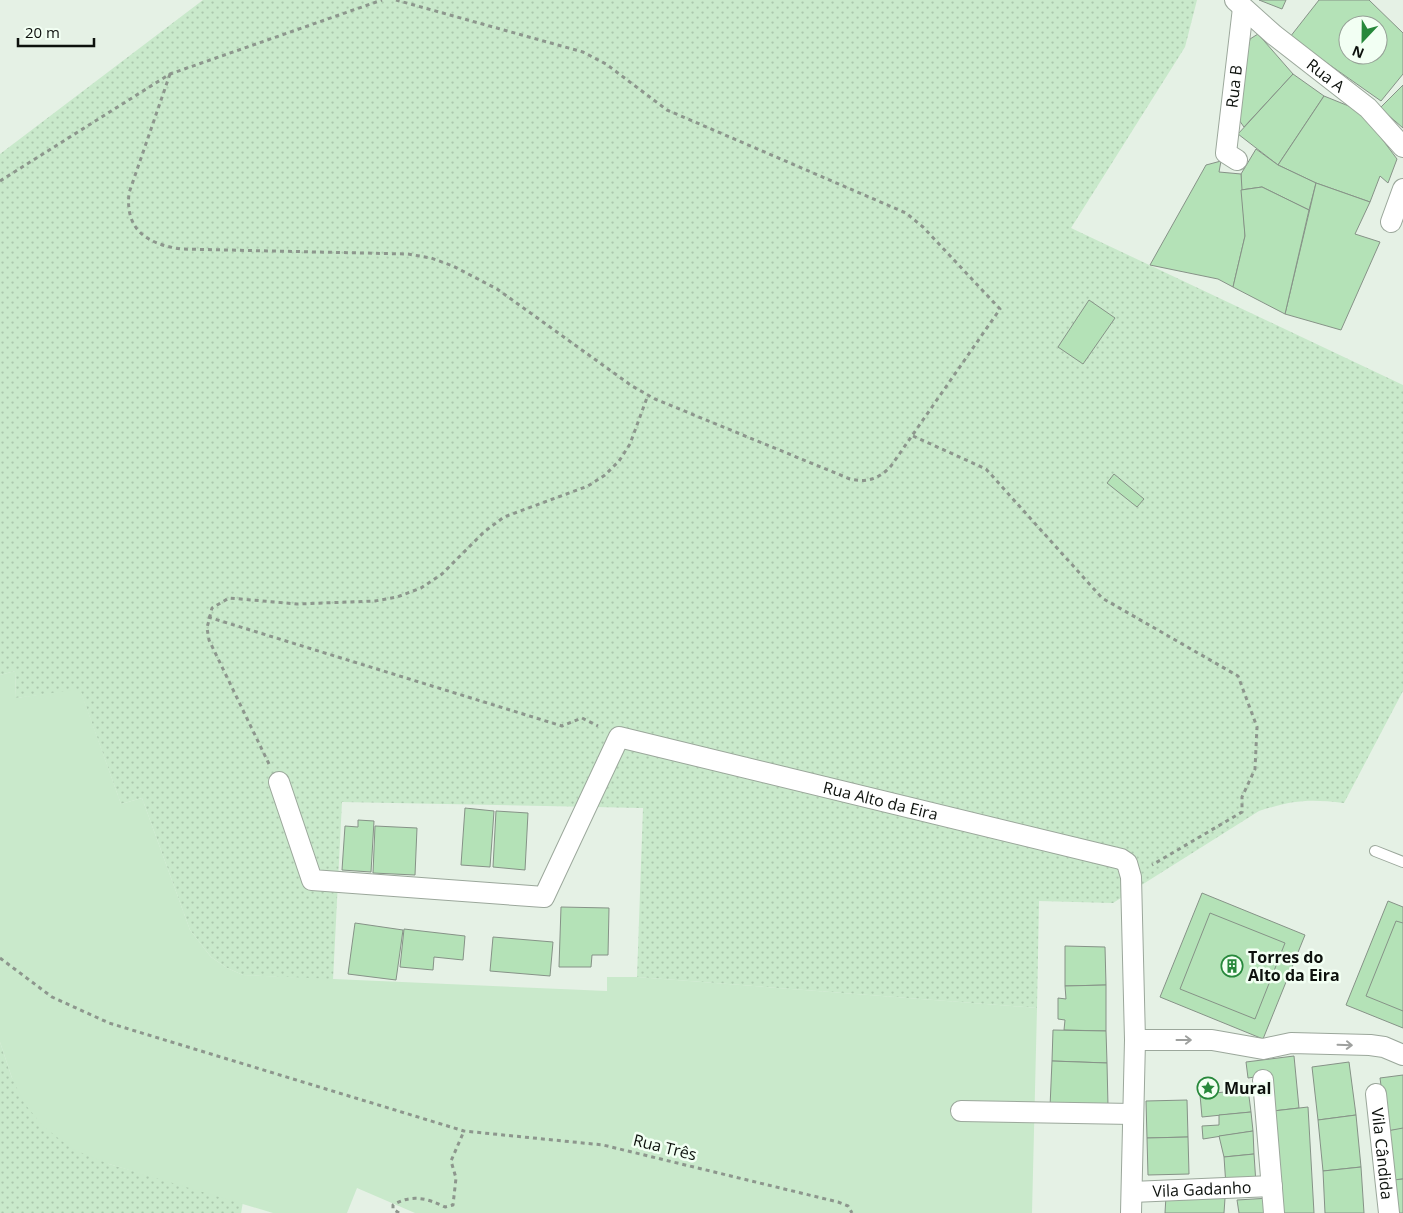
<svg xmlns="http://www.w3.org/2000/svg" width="1403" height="1213" viewBox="0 0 1403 1213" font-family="'Open Sans',sans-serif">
<defs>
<pattern id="grass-dots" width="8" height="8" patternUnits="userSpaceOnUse" patternTransform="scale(1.25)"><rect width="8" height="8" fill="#c9e9cb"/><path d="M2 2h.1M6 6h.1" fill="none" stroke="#abc7ad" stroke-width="1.8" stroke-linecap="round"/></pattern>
</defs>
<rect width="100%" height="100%" fill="#e5f1e5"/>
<g fill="url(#grass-dots)">
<path d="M 203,0 L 1197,0 L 1185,47 L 1071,228 L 1403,385 L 1403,691 L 1344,803 C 1308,799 1294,800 1259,811 L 1113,903 L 1039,901 L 1037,1008 L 637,977 L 643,808 L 342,802 L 333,980 L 243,975 L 227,968 L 211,957 L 190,930 L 142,798 L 121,804 L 80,690 L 16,698 L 15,671 L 0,675 L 0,154 Z"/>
<polygon points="0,1042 12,1078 109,1164 243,1202 241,1213 0,1213"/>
</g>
<polygon fill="#c9e9cb" points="15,671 16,698 80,689 121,804 142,798 190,930 211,957 227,968 243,975 607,991 607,977 637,977 1037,1008 1032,1213 415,1213 357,1188 347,1213 273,1213 109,1164 72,1149 43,1126 24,1103 12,1078 0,1042 0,675"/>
<g fill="#b4e2b7" stroke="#869287" fill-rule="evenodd">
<polygon points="1259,0 1286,0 1282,9"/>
<path d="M 1319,0 L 1369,0 L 1403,33 L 1403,74 L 1381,101 L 1290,37 ZM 1348,25 L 1378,25 L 1378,55 L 1348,55 Z"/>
<polygon points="1258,34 1293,74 1244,127 1239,120 1240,88 1250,39"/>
<polygon points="1293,74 1324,96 1278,165 1238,134"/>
<polygon points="1403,85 1403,128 1380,108"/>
<polygon points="1324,96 1361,111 1397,159 1388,183 1380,176 1370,202 1316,183 1278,165"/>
<polygon points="1256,149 1278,165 1316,183 1309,210 1262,187 1241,190 1241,174"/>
<polygon points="1221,161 1219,172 1241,174 1245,236 1233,287 1218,279 1150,265 1206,165"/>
<polygon points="1316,183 1370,202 1355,234 1380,242 1341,330 1285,314"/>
<polygon points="1262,187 1309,210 1285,314 1233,287 1245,236 1241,190"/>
<polygon points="1089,300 1115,318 1083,364 1058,347"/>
<polygon points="1114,474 1144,499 1137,507 1107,483"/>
<polygon points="465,808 494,811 490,867 461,865"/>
<polygon points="496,811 528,813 525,870 493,867"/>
<polygon points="358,820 374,821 371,872 342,870 345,826 358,827"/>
<polygon points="375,826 417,828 415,875 373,873"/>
<polygon points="1202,893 1305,935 1263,1039 1160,997"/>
<polygon points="1388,901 1403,907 1403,1028 1346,1005"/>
<polygon points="561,907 609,908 608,955 592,955 591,967 559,967"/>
<polygon points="1210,913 1285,943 1255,1019 1180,989"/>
<polygon points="1396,921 1403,923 1403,1011 1366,996"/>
<polygon points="355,923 403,930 396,980 348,974"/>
<polygon points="404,929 465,936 463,960 434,957 433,970 400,967"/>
<polygon points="493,937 553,942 550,976 490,971"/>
<polygon points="1065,946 1105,947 1106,985 1065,986"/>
<polygon points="1106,985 1106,1031 1064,1030 1065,1020 1058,1019 1058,998 1066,999 1065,986"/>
<polygon points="1053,1030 1106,1031 1107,1063 1052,1061"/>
<polygon points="1294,1056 1299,1108 1273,1111 1269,1075 1248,1078 1246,1062"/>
<polygon points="1052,1061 1107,1063 1108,1106 1050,1107"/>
<polygon points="1349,1062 1356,1115 1318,1120 1312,1067"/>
<polygon points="1403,1075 1403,1129 1387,1131 1380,1078"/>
<polygon points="1248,1089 1251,1112 1202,1117 1200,1095"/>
<polygon points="1187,1100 1188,1137 1147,1138 1146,1101"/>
<polygon points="1308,1107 1314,1213 1281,1213 1273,1111"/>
<polygon points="1251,1112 1253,1131 1203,1139 1202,1126 1219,1125 1219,1115"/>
<polygon points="1356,1115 1361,1167 1323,1171 1318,1120"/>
<polygon points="1403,1128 1403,1179 1393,1180 1387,1131"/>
<polygon points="1253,1131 1254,1154 1224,1157 1219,1136"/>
<polygon points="1188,1137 1189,1174 1148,1175 1147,1138"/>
<polygon points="1254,1154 1256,1184 1226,1186 1224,1157"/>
<polygon points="1361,1167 1364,1213 1325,1213 1323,1171"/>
<polygon points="1403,1179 1403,1213 1397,1213 1393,1180"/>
<polygon points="1166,1196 1225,1198 1224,1213 1165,1213"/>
<polygon points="1270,1198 1271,1213 1239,1213 1237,1200"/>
</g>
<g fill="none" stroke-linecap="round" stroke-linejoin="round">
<g stroke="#9ba79b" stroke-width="12">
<polyline id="service" points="1375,851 1403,862"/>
</g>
<g stroke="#9ba79b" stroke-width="22">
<g id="minor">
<path id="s1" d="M 1235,0 L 1274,35 L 1368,108 L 1403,147"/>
<path id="s2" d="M 1237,160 L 1226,153 L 1243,8"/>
<polyline points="1391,222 1403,189"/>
<path id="s3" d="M 279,782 L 312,880 L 544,897 L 619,737 L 1121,859 L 1127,863 L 1131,877 L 1135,1040 L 1131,1213"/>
<polyline points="1135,1040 1212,1040 1263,1049 1291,1043 1370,1045 1384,1047 1403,1055"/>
<polyline points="1263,1080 1274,1213"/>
<path id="s4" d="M 1376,1094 L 1389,1213"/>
<polyline points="961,1111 1133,1114"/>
<path id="s5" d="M 1132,1192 L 1272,1186"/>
</g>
</g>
<g stroke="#8d968d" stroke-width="3" stroke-dasharray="4 4" stroke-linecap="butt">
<path d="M 170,74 L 129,193 C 125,230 147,244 181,249 L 408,254 L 431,258 L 453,266 L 497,289 L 632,386 L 655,399 L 850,479 C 867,483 879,479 891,466 L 1000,309 L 923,227 L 906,213 L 667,110 L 606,64 L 583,52 L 396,0"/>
<polyline points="0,181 170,74 382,0"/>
<polyline points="913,436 986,469 1102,598 1238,676 1257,727 1255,769 1242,797 1242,812 1152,865"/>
<polyline points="208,617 562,726 582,718 598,726"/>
<polyline points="269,764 209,640 207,628 212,608 229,598 297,604 375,601 397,597 421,588 442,574 484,532 504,517 588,486 605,475 619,461 630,444 648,395"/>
<polyline points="0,958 52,997 109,1023 464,1131 603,1145 838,1202 848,1206 852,1213"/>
<path d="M 399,1213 L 393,1209 L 393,1205 C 411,1194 427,1198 445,1207 L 453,1205 L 456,1178 L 451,1161 L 464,1131"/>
</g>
<use href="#service" stroke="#fff" stroke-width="10"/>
<use href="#minor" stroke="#fff" stroke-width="20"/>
</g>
<defs><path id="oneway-shaft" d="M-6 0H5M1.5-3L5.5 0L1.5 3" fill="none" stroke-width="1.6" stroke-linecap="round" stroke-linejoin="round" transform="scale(1.25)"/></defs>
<g stroke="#9ea09e">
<use href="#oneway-shaft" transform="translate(1184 1040)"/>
<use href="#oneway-shaft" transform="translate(1345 1045) rotate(2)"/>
</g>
<defs>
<g id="building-ring" transform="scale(1.125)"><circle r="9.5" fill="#f2fff3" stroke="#27883b" stroke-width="1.5"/><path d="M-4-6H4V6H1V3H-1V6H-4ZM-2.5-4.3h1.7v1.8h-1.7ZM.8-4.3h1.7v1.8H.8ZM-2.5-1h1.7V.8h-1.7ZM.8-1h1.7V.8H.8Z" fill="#27883b"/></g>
<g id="sight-ring" transform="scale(1.125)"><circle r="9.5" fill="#f2fff3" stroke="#27883b" stroke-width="1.5"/><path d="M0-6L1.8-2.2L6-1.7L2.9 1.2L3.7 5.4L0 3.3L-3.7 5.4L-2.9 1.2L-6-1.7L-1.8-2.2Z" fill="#27883b"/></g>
</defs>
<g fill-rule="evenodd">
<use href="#building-ring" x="1232" y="966"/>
<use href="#sight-ring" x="1208" y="1088"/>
</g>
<g text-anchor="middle" stroke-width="5" stroke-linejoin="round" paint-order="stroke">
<g font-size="16" fill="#0d110d" stroke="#f2fff3">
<text dy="6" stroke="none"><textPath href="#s1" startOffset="118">Rua A</textPath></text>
<text dy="6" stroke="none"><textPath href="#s2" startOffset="80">Rua B</textPath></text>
<text dy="6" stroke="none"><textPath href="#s3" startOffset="782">Rua Alto da Eira</textPath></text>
<text transform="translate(665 1147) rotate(14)" y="6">Rua Três</text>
<text dy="6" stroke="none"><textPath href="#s4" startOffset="60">Vila Cândida</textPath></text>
<text dy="6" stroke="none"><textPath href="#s5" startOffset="70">Vila Gadanho</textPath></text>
</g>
<g font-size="16" font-weight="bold" fill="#0d110d" stroke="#f2fff3" text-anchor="start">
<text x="1248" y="963">Torres do<tspan x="1248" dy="18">Alto da Eira</tspan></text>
<text x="1224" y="1094">Mural</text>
</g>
</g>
<g transform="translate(1363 40) rotate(202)"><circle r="24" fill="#f2fff3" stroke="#96a097"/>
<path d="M0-4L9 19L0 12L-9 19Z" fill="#27883b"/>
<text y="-8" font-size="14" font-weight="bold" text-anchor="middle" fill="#0d110d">N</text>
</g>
<path d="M18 38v8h76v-8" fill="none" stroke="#0d110d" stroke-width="2.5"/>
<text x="25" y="38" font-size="15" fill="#0d110d" stroke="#f2fff3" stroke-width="4" paint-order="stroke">20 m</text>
</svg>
